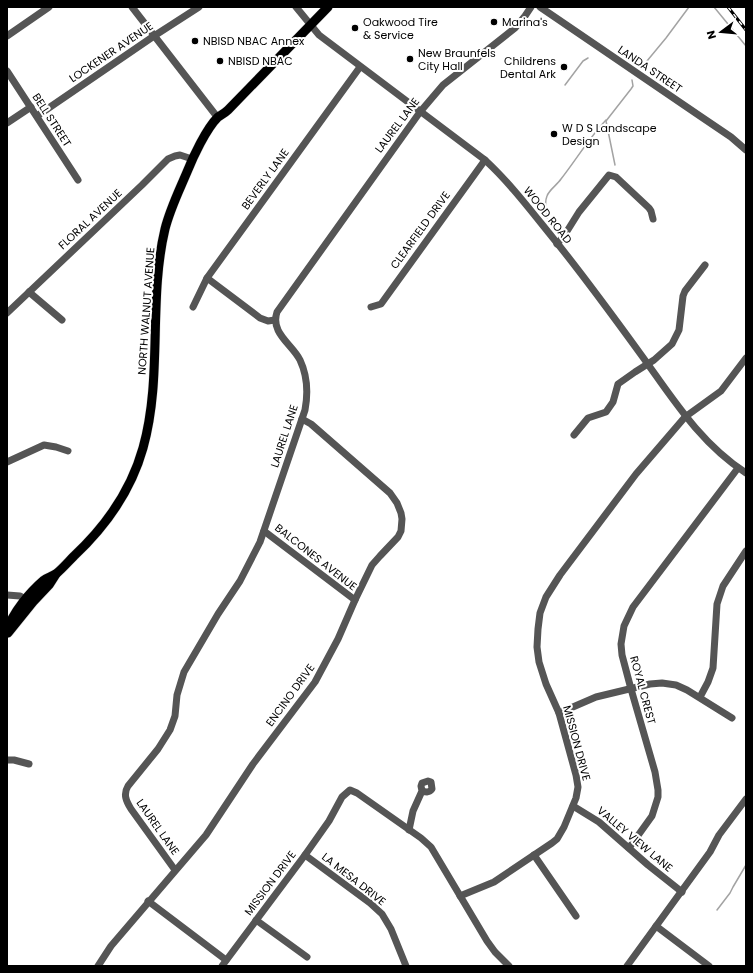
<svg xmlns="http://www.w3.org/2000/svg" width="753" height="973" viewBox="0 0 753 973" font-family="Poppins,sans-serif">
<rect width="100%" height="100%" fill="#fff"/>
<g fill="none" stroke-linecap="round" stroke-linejoin="round">
<g stroke="#a3a3a3" stroke-width="1.5">
<polyline points="714,7 746,46"/>
<polyline points="642,67 666,38 689,7"/>
<polyline points="565,85 583,61 588,58"/>
<polyline points="615,165 606,121 631,89 633,86 632,80"/>
<path d="M 547,218 C 546,211 544,203 547,196 C 549,190 557,185 561,179 C 576,160 589,138 606,120"/>
<polyline points="717,910 730,893 733,887 746,865"/>
</g>
<g stroke="#dbdbdb" stroke-width="10">
<g id="major">
<path d="M 7,631 C 12,613 30,592 44,580 C 48,577 53,576 57,573 C 63,568 69,561 74,556 C 106,526 131,491 143,448 C 163,377 148,300 165,229 C 170,209 179,191 187,172 C 193,157 206,129 218,117 C 221,115 225,113 228,110 L 328,7"/>
<polyline points="8,633 33,602 49,585 56,574"/>
</g>
</g>
<g stroke="#555" stroke-width="7">
<polyline points="132,7 218,118"/>
<path d="M 296,7 L 319,35 L 485,160 C 510,183 531,211 553,238 C 584,276 613,316 642,356 C 673,399 700,443 746,473"/>
<polyline points="540,7 697,114 731,137 746,150"/>
<polyline points="7,36 49,7"/>
<polyline points="7,71 78,180"/>
<polyline points="37,116 154,36 199,7"/>
<polyline points="7,123 31,107"/>
<polyline points="557,244 564,236 579,212 609,175 616,177 649,208 651,211 653,219"/>
<polyline points="207,278 260,318 268,321 275,320"/>
<polyline points="29,292 62,320"/>
<polyline points="193,307 207,278 360,67"/>
<polyline points="371,307 381,304 485,160"/>
<polyline points="7,313 142,185 168,159 175,156 180,155 192,159"/>
<polyline points="574,435 588,418 606,412 613,402 618,384 635,372 654,360 672,344 679,330 683,296 685,291 705,265"/>
<polyline points="7,462 44,445 56,447 68,451"/>
<polyline points="264,531 355,600"/>
<polyline points="7,595 20,596 26,600"/>
<polyline points="700,697 708,682 713,668 717,604 723,586 746,551"/>
<polyline points="559,713 596,697 650,684 662,683 676,685 687,690 732,718"/>
<polyline points="7,760 14,760 29,764"/>
<polyline points="573,806 599,822 648,865 682,892"/>
<path d="M 409,830 L 413,811 L 422,791 C 426,792 429,793 432,789 L 431,782 L 428,781 L 422,783 L 421,786 L 422,791"/>
<polyline points="629,848 652,816 658,797 658,790 655,772 631,689 622,655 621,644 624,626 633,607 738,468"/>
<polyline points="305,855 370,903 382,914 391,929 406,966"/>
<polyline points="534,855 576,916"/>
<path d="M 175,870 L 131,809 C 126,801 123,794 128,786 L 158,749 L 170,730 L 175,716 L 177,695 L 184,672 L 218,614 L 240,581 L 260,542 L 305,410 C 308,394 307,375 300,360 C 292,344 270,333 277,312 L 420,112 L 443,85 L 515,28 L 525,16 L 531,7"/>
<polyline points="460,896 494,882 552,843 557,839 564,827 576,798 578,787 576,775 559,713 546,684 539,662 537,647 538,629 540,613 546,597 560,575 636,474 685,417 721,391 746,358"/>
<polyline points="148,901 226,960"/>
<polyline points="256,920 307,957"/>
<polyline points="656,926 709,966"/>
<polyline points="98,966 111,946 206,835 253,764 315,682 338,639 355,600 372,565 380,556 398,537 401,531 402,519 401,513 397,503 390,493 311,424 302,419"/>
<polyline points="222,966 305,855 329,821 342,797 350,790 357,793 421,838 431,847 487,941 495,952 509,966"/>
<polyline points="627,966 710,852 719,835 746,799"/>
</g>
<use href="#major" stroke="#000" stroke-width="9"/>
<g stroke="#000" stroke-width="3">
<polyline id="rail" points="728,7 746,30"/>
</g>
<use href="#rail" stroke="#fff" stroke-width="1.5" stroke-dasharray="4.5" stroke-linecap="butt"/>
</g>
<g fill="#000" stroke="#fff" stroke-width="1.5">
<circle cx="494" cy="22" r="4"/>
<circle cx="355" cy="28" r="4"/>
<circle cx="195" cy="41" r="4"/>
<circle cx="410" cy="59" r="4"/>
<circle cx="220" cy="61" r="4"/>
<circle cx="564" cy="67" r="4"/>
<circle cx="554" cy="134" r="4"/>
</g>
<g text-anchor="middle" stroke-width="4" stroke-linejoin="round" paint-order="stroke">
<g font-size="11" fill="#000" stroke="#fff" text-anchor="start">
<text x="363" y="26">Oakwood Tire<tspan x="363" dy="13">&amp; Service</tspan></text>
<text x="502" y="26">Marina's</text>
<text x="203" y="45">NBISD NBAC Annex</text>
<text x="418" y="57">New Braunfels<tspan x="418" dy="13">City Hall</tspan></text>
<text x="228" y="65">NBISD NBAC</text>
<text x="556" y="65" text-anchor="end">Childrens<tspan x="556" dy="13">Dental Ark</tspan></text>
<text x="562" y="132">W D S Landscape<tspan x="562" dy="13">Design</tspan></text>
</g>
<g font-size="11" fill="#000" stroke="#fff">
<text transform="translate(111 52) rotate(-34)" y="4">LOCKENER AVENUE</text>
<text transform="translate(650 69) rotate(34)" y="4">LANDA STREET</text>
<text transform="translate(52 120) rotate(57)" y="4">BELL STREET</text>
<text transform="translate(397 125) rotate(-53)" y="4">LAUREL LANE</text>
<text transform="translate(265 179) rotate(-54)" y="4">BEVERLY LANE</text>
<text transform="translate(548 215) rotate(51)" y="4">WOOD ROAD</text>
<text transform="translate(90 219) rotate(-43)" y="4">FLORAL AVENUE</text>
<text transform="translate(420 230) rotate(-54)" y="4">CLEARFIELD DRIVE</text>
<text transform="translate(146 311) rotate(-86)" y="4">NORTH WALNUT AVENUE</text>
<text transform="translate(284 436) rotate(-72)" y="4">LAUREL LANE</text>
<text transform="translate(316 557) rotate(38)" y="4">BALCONES AVENUE</text>
<text transform="translate(643 690) rotate(75)" y="4">ROYAL CREST</text>
<text transform="translate(290 695) rotate(-54)" y="4">ENCINO DRIVE</text>
<text transform="translate(577 743) rotate(75)" y="4">MISSION DRIVE</text>
<text transform="translate(158 827) rotate(55)" y="4">LAUREL LANE</text>
<text transform="translate(635 839) rotate(40)" y="4">VALLEY VIEW LANE</text>
<text transform="translate(354 879) rotate(38)" y="4">LA MESA DRIVE</text>
<text transform="translate(270 883) rotate(-53)" y="4">MISSION DRIVE</text>
</g>
</g>
<rect width="753" height="973" fill="none" stroke="#000000" stroke-width="16"/>
<g transform="translate(721 32) rotate(254)" stroke="#ffffff" stroke-width="3" paint-order="stroke">
<path d="M0-3L7 15L0 10L-7 15Z" fill="#000000"/>
<text y="-6" font-size="11" font-weight="bold" text-anchor="middle" fill="#000000">N</text>
</g>
</svg>
